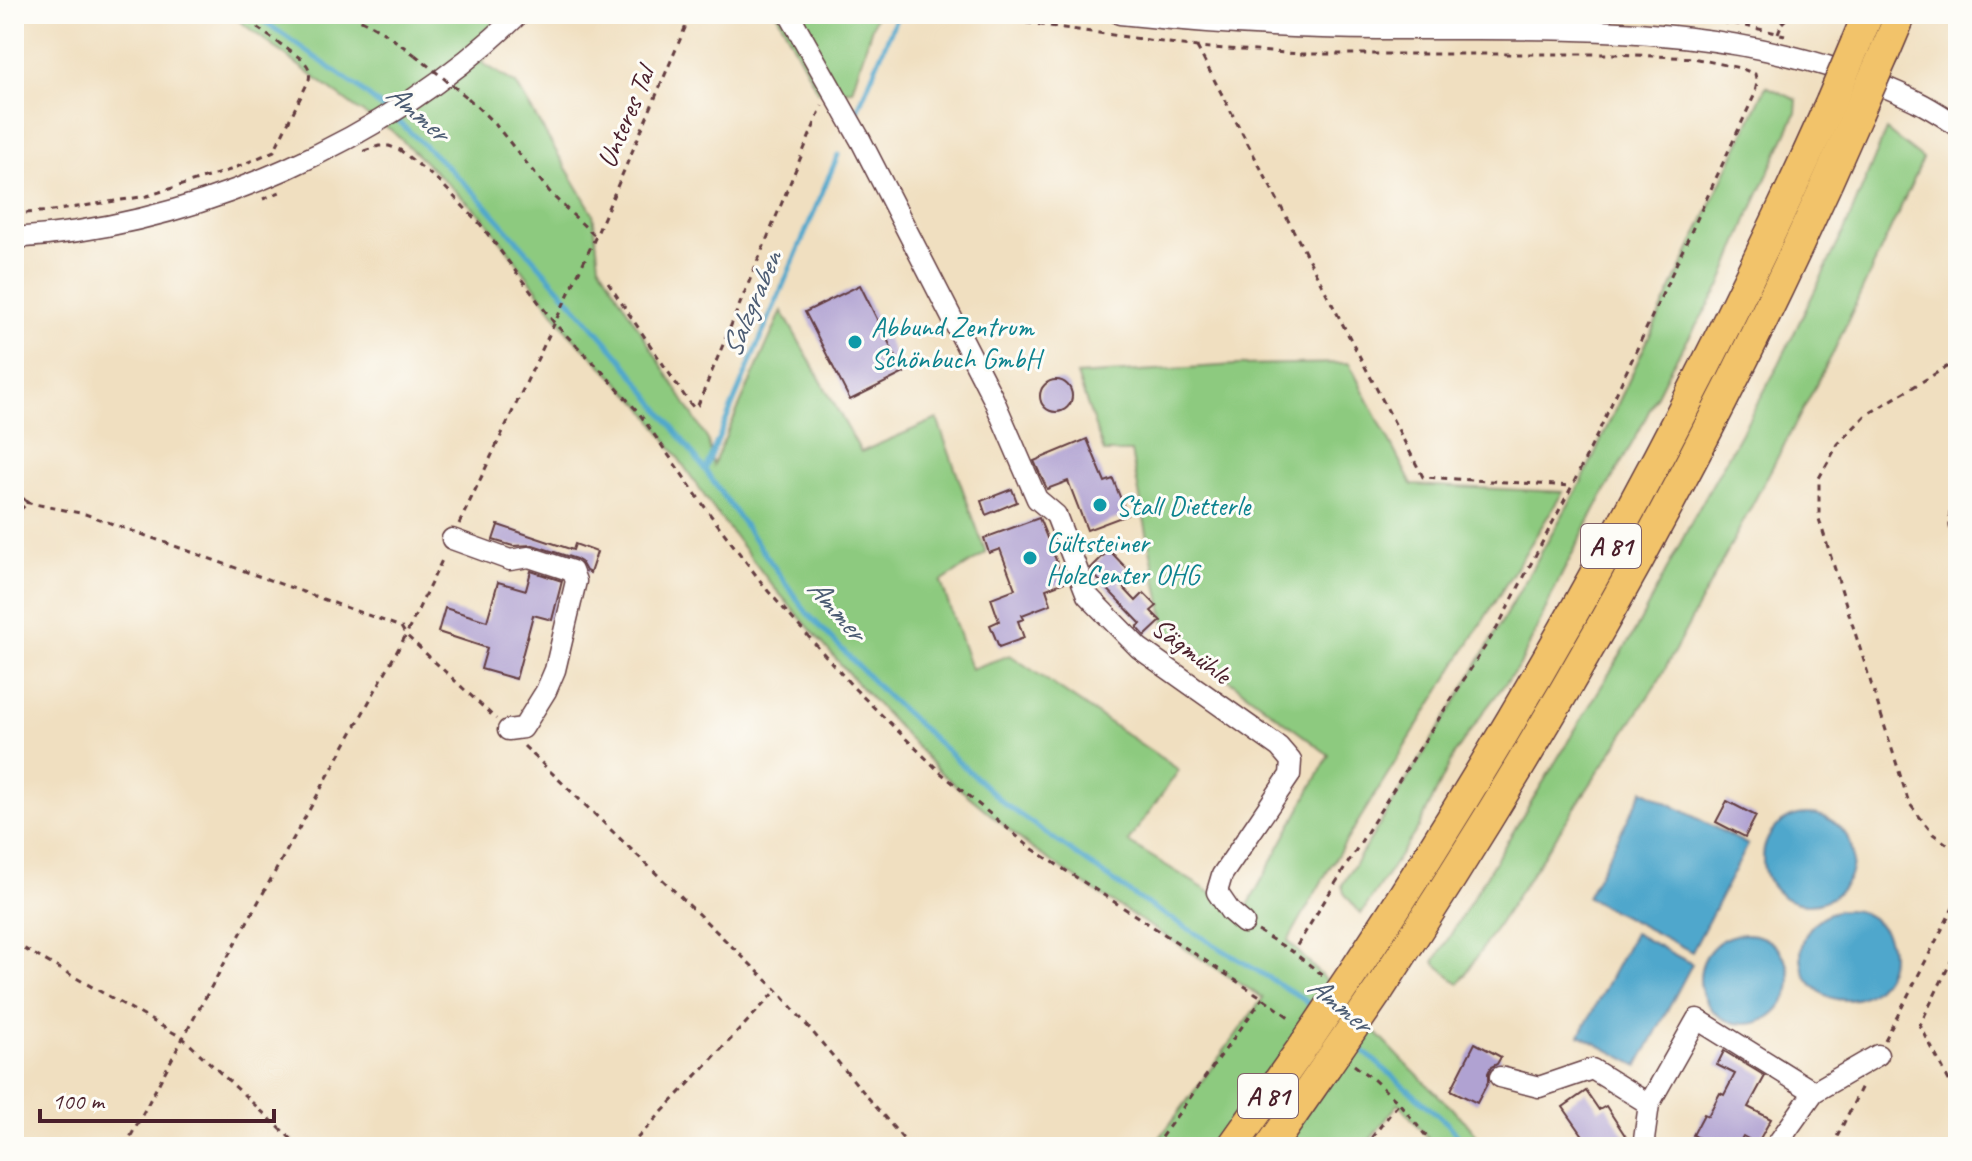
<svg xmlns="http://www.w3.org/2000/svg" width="1972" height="1161" viewBox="0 0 1972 1161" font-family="Caveat,sans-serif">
<rect width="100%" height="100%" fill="#fdfcf7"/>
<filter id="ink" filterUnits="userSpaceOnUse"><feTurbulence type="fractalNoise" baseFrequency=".0125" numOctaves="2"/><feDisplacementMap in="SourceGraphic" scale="16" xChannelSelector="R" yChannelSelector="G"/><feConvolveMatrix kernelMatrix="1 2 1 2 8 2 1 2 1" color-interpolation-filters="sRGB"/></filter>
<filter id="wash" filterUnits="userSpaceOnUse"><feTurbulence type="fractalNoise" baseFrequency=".006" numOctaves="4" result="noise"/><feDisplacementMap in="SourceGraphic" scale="32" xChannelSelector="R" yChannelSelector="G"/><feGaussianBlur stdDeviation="1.8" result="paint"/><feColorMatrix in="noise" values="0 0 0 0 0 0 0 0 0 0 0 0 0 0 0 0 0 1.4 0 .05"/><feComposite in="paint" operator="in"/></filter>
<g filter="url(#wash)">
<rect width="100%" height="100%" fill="#f0dfc0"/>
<g fill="#8dca7f" stroke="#6c7455" stroke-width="2">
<polygon points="230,14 532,14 481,62 516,84 593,213 599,264 708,440 713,465 782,311 861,452 937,419 986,553 941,582 971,669 1010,655 1179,770 1128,842 1244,913 1329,755 1167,634 1131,452 1104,452 1077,375 1236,365 1349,363 1412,485 1563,492 1330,867 1288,941 1411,1069 1465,1121 1486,1147 1435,1147 1399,1103 1364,1147 1153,1147 1263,998 1093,890 1031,848 941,773 856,682 772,585 712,507 644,408 568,332 485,219 391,130 358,110"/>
<polygon points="777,14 876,14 852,90 818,92"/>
<polygon points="1766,86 1797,100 1796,113 1749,215 1721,285 1671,367 1638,433 1594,511 1557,584 1521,663 1485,710 1454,755 1420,825 1361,914 1344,893 1342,885 1461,693 1582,481"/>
<polygon points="1886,130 1923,159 1832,355 1659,680 1459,984 1434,962 1635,631 1693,519 1776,370 1846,227"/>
</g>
<g fill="#4fa7cc" stroke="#4c637c" stroke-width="2">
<polygon points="1643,790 1748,845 1692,952 1587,897"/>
<circle cx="1808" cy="859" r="45"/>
<circle cx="1846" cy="955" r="45"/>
<polygon points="1634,933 1692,964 1638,1066 1580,1035"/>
<circle cx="1745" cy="979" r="45"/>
</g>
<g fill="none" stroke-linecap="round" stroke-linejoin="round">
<g stroke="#4fa7cc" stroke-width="5">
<polyline points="254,14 356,86 385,110"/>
<polyline points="857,111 898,14"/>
<polyline points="393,116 476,194 621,358 705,470 807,613 886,695 1006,805 1139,899 1302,998 1317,1011"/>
<polyline points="705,470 838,155"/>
<polyline points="1355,1044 1447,1123 1467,1147"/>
</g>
</g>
<g id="blocks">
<g fill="#b0a2d2">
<polygon points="860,285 904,373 850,400 805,312"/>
<circle cx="1056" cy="396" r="16"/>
<polygon points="1087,439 1105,482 1113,479 1127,515 1087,530 1068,481 1047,489 1034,461"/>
<polygon points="1012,489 1017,502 986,515 981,501"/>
<polygon points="1039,518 1065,582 1046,589 1051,604 1022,615 1024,619 1018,621 1024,638 999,647 990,625 999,621 991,598 1015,589 1000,549 989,553 984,538"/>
<polygon points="498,525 573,550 575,544 597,552 590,573 586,571 581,562 576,559 533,545 513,546 493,540"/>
<polygon points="1109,550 1130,572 1119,583 1136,601 1144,593 1157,606 1151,611 1161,621 1145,636 1137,627 1141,624 1093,574 1091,568"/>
<polygon points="531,571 562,581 552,620 533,615 516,679 481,669 487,648 438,632 445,608 487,621 498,582 526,590"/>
<polygon points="1727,801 1756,816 1745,837 1716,822"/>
<polygon points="1475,1043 1501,1057 1497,1064 1491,1067 1488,1073 1488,1082 1477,1103 1451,1090"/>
<polygon points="1724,1051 1765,1076 1748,1107 1771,1119 1757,1144 1743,1136 1738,1145 1726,1139 1722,1147 1716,1147 1693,1135 1704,1114 1708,1116 1720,1093 1724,1095 1735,1074 1717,1065"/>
<polygon points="1586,1091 1599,1110 1606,1106 1628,1140 1618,1147 1591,1147 1563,1107"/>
</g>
</g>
</g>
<g filter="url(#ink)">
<use href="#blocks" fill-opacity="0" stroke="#633c41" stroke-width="2"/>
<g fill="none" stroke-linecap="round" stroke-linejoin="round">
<g stroke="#633c41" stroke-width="23">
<g id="minor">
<polyline points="789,14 861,141 993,398 1037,499 1056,515 1087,595 1139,648 1279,747 1291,761 1290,775 1222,875 1217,892 1230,911 1244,923"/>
<path d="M 1120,14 C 1206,23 1293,29 1380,29 C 1562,30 1748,18 1916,101 C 1931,108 1944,117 1958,126"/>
<path d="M 14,238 C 197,226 387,141 519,14"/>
<polyline points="452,539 510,560 529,557 572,571 576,581 555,670 546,691 523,728 508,730"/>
<polyline points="1500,1077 1539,1087 1592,1069 1649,1104"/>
<polyline points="1643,1147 1649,1104 1697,1019 1814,1092"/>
<polyline points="1775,1147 1814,1092 1878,1055"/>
</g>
</g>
<g stroke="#633c41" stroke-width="33">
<g id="highway">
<polyline points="1856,43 1868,14"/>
<polyline points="1884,54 1901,14"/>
<path d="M 1355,970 C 1537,694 1696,404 1831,102"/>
<path d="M 1378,991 C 1562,712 1725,419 1858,113"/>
<polyline points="1232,1147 1305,1044"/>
<polyline points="1270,1147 1327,1065"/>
</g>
</g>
<g stroke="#633c41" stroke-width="3" stroke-dasharray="6 6" stroke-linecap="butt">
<polyline points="350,14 382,31 415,55"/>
<polyline points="979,14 1000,19 1197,47 1301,54 1616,54 1693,58 1740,68 1755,74 1757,83 1754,96 1598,433 1572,486 1497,628 1393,790 1293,952"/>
<polyline points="1650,14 1737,24 1785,35"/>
<polyline points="1782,23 1791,14"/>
<polyline points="1778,33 1782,23 1782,14"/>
<polyline points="1197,47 1423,477 1572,486"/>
<polyline points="468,98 495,124 553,196 595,236"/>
<polyline points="1955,102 1958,93"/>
<polyline points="364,151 379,146 389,146 400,150 441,183 481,225 555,324 600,369 639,413 709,513 768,591 854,688 941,773 1031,848 1263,998 1293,1020"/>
<polyline points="263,199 285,190"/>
<path d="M 14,214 L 52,211 L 147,196 L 230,170 L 274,151 L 309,80 C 311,69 308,65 300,58 L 238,14"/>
<polyline points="608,283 688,401 694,408 698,405 822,106"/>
<polyline points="1958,360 1865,416 1838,444 1819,478 1819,519 1909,803 1933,834 1958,852"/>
<path d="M 1958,489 C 1944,514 1950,533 1958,559"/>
<polyline points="14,490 28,503 14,515"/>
<polyline points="14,500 85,514 401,627 406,635 496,719"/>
<polyline points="459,524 596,236 691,14"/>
<polyline points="524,746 777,990 910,1147"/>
<polyline points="1258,931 1293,952 1324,976"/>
<polyline points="14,943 183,1038 300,1147"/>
<polyline points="1958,947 1920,1025 1958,1098"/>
<polyline points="1885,1040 1958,898"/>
<polyline points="1354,1065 1374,1080 1399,1103 1435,1147"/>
<polyline points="125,1147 183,1038 406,635 444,556"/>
<polyline points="629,1147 777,990"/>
<polyline points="1154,1147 1263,998"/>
<polyline points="1364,1147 1399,1103"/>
<polyline points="1832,1147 1862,1086"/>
</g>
<use href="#minor" stroke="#fff" stroke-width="20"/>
<use href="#highway" stroke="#f2c36a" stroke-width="30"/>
<g stroke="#633c41" stroke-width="33" stroke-linecap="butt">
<g id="highway-bridge">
<polyline points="1831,102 1856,43"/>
<polyline points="1858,113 1884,54"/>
<polyline points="1305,1044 1355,970"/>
<polyline points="1327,1065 1378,991"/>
</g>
</g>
<polyline stroke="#633c41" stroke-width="3" stroke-dasharray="6 6" stroke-linecap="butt" points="415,55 468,98"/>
<use href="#highway-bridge" stroke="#f2c36a" stroke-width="30"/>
</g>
</g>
<g fill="#0f9aa8" stroke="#fdfcf7" stroke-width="3">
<circle cx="855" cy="342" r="8"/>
<circle cx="1100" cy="505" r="8"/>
<circle cx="1030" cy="558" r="8"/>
</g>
<g text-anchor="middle" stroke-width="6" stroke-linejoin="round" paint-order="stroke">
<g fill="#fdfcf7" stroke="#806168" stroke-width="2">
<rect x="1581" y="524" width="60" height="44" rx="6"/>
<rect x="1238" y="1074" width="60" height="44" rx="6"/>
</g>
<g font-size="26" font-weight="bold" fill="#4a1f2b">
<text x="1611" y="555">A 81</text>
<text x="1268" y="1105">A 81</text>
</g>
<g font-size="28" fill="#4a1f2b" stroke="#fdfcf7">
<text transform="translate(625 117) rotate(-67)" y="10">Unteres Tal</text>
<text transform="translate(1192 650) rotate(37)" y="10">Sägmühle</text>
</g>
<g font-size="28" fill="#0d838f" stroke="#fdfcf7" text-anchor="start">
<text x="871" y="336">Abbund Zentrum<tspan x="871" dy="32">Schönbuch GmbH</tspan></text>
<text x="1116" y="515">Stall Dietterle</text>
<text x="1046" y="552">Gültsteiner<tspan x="1046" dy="32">HolzCenter OHG</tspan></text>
</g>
<g font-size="30" font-style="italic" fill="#4c5c73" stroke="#fdfcf7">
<text transform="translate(418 112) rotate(41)" y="10">Ammer</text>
<text transform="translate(751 304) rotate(-67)" y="10">Salzgraben</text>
<text transform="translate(837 609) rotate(49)" y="10">Ammer</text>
<text transform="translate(1340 1004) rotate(39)" y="10">Ammer</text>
</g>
</g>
<rect width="1972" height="1161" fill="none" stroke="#fdfcf7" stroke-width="48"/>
<path d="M40 1109v12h234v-12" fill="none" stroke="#4a1f2b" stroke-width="4"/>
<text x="52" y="1109" font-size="24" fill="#4a1f2b" stroke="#fdfcf7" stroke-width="6" paint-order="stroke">100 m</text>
</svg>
